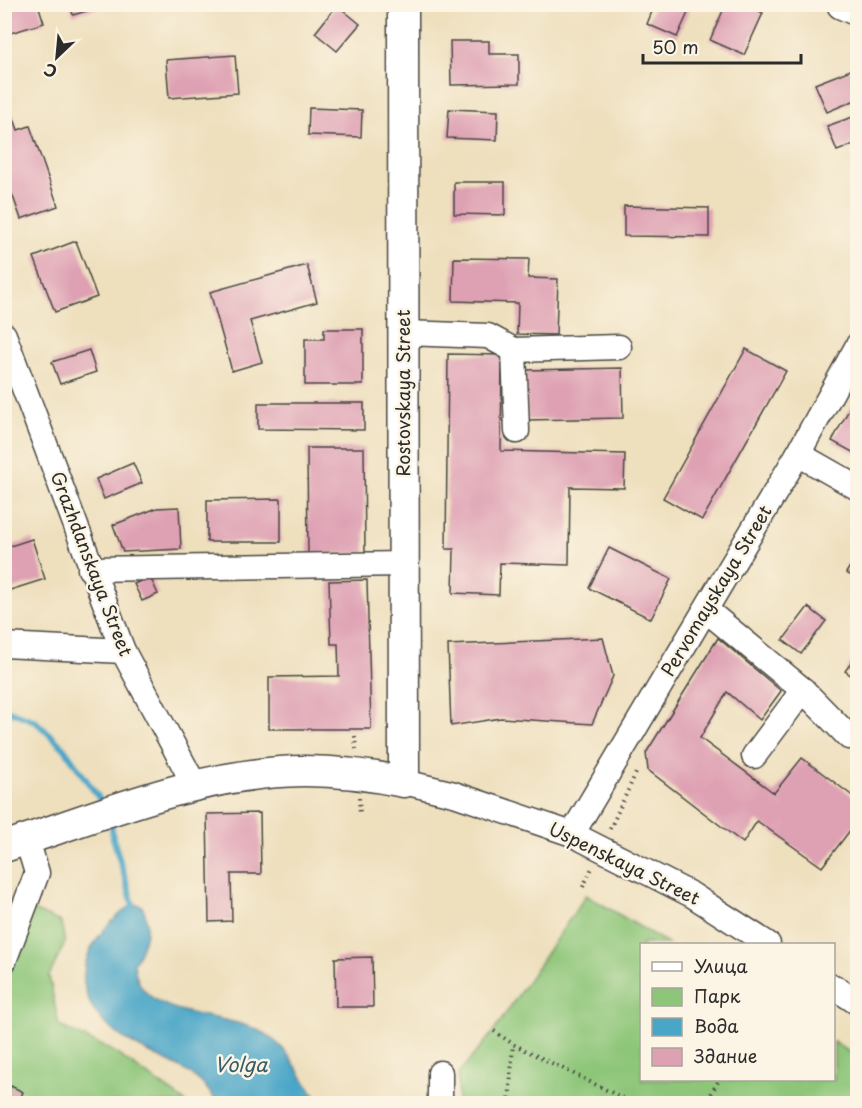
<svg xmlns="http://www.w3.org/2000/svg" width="862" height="1108" viewBox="0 0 862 1108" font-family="'Playpen Sans',sans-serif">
<rect width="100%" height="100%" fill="#fcf5e5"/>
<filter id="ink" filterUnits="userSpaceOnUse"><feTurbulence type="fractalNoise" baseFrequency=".0167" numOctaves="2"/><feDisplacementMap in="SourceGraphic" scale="12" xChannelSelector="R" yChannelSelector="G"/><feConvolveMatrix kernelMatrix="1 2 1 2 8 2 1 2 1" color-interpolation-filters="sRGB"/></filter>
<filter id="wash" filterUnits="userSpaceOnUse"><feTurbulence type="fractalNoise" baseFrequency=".008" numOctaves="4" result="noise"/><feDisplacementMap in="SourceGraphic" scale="24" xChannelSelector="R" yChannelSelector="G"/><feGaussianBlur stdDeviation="1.35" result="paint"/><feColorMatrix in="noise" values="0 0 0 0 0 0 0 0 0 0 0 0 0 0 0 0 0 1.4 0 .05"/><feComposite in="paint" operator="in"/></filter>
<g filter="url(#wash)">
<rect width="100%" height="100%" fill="#eedfbd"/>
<g fill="#8ec679" stroke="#5c7852" stroke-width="1.5">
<polygon points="586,895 669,944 642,944 642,1080 834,1080 834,1042 857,1057 857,1103 458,1103 458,1074 494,1031"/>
<polygon points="14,902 61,922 65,943 49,976 59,1026 111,1050 187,1103 5,1103 4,906"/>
</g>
<path fill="#49a6c7" stroke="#3a6879" stroke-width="1.5" d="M 133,904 L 142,906 C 152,924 144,946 134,963 C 137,1025 229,1008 268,1036 C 295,1054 300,1080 321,1103 L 217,1103 C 198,1068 165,1063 133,1044 C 63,1003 72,947 133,904 Z"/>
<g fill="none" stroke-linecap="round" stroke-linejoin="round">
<g stroke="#49a6c7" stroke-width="6">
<polyline points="4,709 35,721 64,748 103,804"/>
<polyline points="111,818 113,838 133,904 131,909"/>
</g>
</g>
<g id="blocks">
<g fill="#dea0b3">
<polygon points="4,4 38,4 44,23 4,35"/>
<polygon points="70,4 107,4 107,5 73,15"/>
<polygon points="655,4 692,4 677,37 647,24"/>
<polygon points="726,4 745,4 763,13 744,55 710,40"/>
<polygon points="337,5 360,24 337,51 315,33"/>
<polygon points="450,41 489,41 489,54 519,54 519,84 451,85"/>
<polygon points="235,55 238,93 169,98 166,60"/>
<polygon points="858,67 858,99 827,112 815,84"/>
<polygon points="10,107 18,130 30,126 58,206 21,219 4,171 4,109"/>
<polygon points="309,108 362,110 361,137 308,135"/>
<polygon points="449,109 498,111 497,140 447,138"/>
<polygon points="858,115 858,143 837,151 827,126"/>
<polygon points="454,182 505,182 505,215 454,214"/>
<polygon points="624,206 709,208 709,237 624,236"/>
<polygon points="76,241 97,297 55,312 34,257"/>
<polygon points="454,258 529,259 528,278 558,279 556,335 517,334 518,303 453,301"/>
<polygon points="307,265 317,302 250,321 262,362 232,371 210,292"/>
<polygon points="324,329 363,329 363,385 305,385 305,339 324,339"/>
<polygon points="746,349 786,371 702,520 663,498"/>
<polygon points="89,350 96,372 60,384 52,362"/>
<polygon points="448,354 502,355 501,451 625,454 624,488 570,487 569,565 500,563 499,595 453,593 454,549 446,549"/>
<polygon points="622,368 623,418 527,420 526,370"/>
<polygon points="258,403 364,403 364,430 258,429"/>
<polygon points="851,406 858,410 858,455 832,441"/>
<polygon points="307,448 364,448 365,553 308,554"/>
<polygon points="133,463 142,483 104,499 96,479"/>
<polygon points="281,499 281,542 207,542 207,500"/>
<polygon points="179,507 181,549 123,552 113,525 157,508"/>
<polygon points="32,539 45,579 4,592 4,548"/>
<polygon points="609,548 671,579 651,619 589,588"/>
<polygon points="858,553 858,579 846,573"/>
<polygon points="150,577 158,594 142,601 134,584"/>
<polygon points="367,580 371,729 269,729 269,677 339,676 338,644 331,644 329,581"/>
<polygon points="808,607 826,621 801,654 783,640"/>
<polygon points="603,638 613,676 592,724 501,718 451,726 448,645"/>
<polygon points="718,638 781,691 760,720 727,692 700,738 774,793 802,758 858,800 858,820 822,867 757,821 743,843 648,770 646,753"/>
<polygon points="858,654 858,680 845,671"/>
<polygon points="260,813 261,874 231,874 232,921 209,922 207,814"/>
<polygon points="372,957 373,1007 336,1007 335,958"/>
<polygon points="11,1086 23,1092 18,1104 4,1103"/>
</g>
</g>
</g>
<g filter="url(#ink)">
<use href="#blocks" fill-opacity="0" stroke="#484641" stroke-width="1.5"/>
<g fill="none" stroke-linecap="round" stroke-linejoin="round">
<g stroke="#484641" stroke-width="27">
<g id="minor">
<polyline points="404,333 488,336 514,350 619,347"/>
<polyline points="4,335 123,651 195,786"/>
<polyline points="514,350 517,431"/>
<polyline points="798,454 858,488"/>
<polyline points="90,569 404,564"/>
<polyline points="706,610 803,690"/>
<polyline points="4,645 123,651"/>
<polyline points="754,756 803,690 849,737"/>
<polyline points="404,782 454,794 572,834 692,895 768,944"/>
<polyline points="572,834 798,454 858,345"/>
<polyline points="4,961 37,873 27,840"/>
<polyline points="834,987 858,1003"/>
<polyline points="440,1104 440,1073"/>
</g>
</g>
<g stroke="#484641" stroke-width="33">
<g id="major">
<polyline points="842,4 858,11"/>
<path d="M 4,847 C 102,815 200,772 304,771 C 338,771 370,775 404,782 L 403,4"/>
</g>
</g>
<g stroke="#484641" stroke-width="4" stroke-dasharray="1.5 4.5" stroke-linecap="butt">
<polyline points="355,736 356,749"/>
<polyline points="359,798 360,815"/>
<polyline points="610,829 636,773"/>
<polyline points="583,887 592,868"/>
<polyline points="494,1031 513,1044 635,1104"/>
<polyline points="509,1104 513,1044"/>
<polyline points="705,1104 719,1080"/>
</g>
<use href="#minor" stroke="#fff" stroke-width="24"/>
<use href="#major" stroke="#fff" stroke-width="30"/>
</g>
</g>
<g text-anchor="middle" stroke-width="5" stroke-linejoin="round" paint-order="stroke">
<g font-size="18" fill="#2b2b2b" stroke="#fcf5e5">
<text transform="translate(404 393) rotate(-90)" y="6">Rostovskaya Street</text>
<text transform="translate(91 564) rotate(69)" y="6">Grazhdanskaya Street</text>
<text transform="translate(717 591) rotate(-59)" y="6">Pervomayskaya Street</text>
<text transform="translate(624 864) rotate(26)" y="6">Uspenskaya Street</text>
</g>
<g font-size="20" font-style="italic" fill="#375c69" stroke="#fcf5e5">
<text x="241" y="1072">Volga</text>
</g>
</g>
<rect width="862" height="1108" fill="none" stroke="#fcf5e5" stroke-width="24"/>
<rect x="640" y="943" width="195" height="138" fill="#fcf5e5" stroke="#a8a49b" stroke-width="1.5"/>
<rect x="652" y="962" width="30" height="9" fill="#ffffff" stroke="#a8a49b" stroke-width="1.5"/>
<text x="694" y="973" font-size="18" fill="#2b2b2b">Улица</text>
<rect x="652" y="988" width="30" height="18" fill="#8ec679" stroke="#a8a49b" stroke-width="1.5"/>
<text x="694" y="1003" font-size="18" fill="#2b2b2b">Парк</text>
<rect x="652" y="1018" width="30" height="18" fill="#49a6c7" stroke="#a8a49b" stroke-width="1.5"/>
<text x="694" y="1033" font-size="18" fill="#2b2b2b">Вода</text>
<rect x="652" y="1048" width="30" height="18" fill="#dea0b3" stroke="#a8a49b" stroke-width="1.5"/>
<text x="694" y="1063" font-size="18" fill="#2b2b2b">Здание</text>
<g transform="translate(57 57) rotate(206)" stroke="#fcf5e5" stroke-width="4.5" paint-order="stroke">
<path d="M0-4.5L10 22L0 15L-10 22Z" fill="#2b2b2b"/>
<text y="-9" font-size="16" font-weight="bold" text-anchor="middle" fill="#2b2b2b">С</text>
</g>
<path d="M643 54v9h158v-9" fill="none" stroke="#2b2b2b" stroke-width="3"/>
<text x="652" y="54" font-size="18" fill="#2b2b2b" stroke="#fcf5e5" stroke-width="4.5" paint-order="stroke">50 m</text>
</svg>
